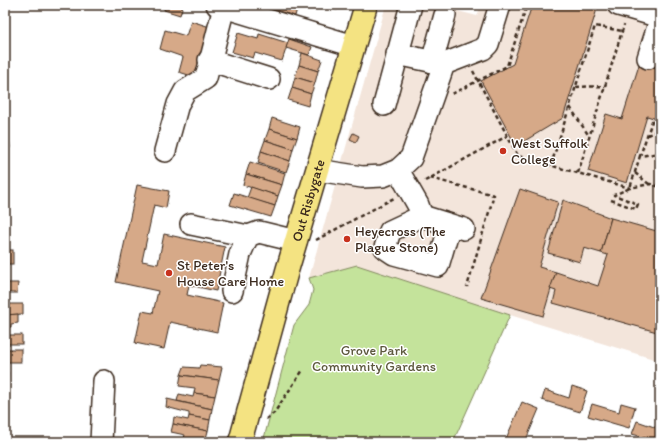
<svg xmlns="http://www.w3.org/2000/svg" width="665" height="447" viewBox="0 0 665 447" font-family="Itim,sans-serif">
<rect width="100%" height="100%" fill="#fff"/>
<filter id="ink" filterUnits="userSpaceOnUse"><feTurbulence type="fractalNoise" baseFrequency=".025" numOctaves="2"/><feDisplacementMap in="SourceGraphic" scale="8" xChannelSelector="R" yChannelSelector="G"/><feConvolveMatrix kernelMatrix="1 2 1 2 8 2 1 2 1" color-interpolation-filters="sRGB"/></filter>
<g filter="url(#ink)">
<polygon fill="#f3e5db" points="386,5 435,5 477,16 481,5 660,5 660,361 510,315 357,265 309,278"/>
<polygon fill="#c4e39b" stroke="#80865c" points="357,265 510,315 453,442 263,442 294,325 309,305 313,290 309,278"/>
<g fill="#d6a988" stroke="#3b2a1e">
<polygon points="165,5 183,5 180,15 164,10"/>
<polygon points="258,5 298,5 295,16"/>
<polygon points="326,5 338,5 337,10 326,7"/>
<polygon points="532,5 582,5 597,9 563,118 516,146 481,81 513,64"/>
<polygon points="191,21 210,27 198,78 179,72 183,57 160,49 165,30 186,36"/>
<polygon points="238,33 258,39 259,34 288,43 282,61 255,53 253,58 232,52"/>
<polygon points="289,39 312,47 309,55 286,48"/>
<polygon points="302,53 322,60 318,71 299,65"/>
<polygon points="640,62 660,68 660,120 647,116 627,183 588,171 606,114 622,119"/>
<polygon points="299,65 318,71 315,83 295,77"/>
<polygon points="5,68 10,68 9,94 5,94"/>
<polygon points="295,77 315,83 311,94 292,88"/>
<polygon points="292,88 311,94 308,106 288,100"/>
<polygon points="272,118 300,127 297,138 269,129"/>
<polygon points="5,129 6,136 9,136 10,148 5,148"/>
<polygon points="269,129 297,138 293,149 265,140"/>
<polygon points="353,133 359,136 356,142 350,139"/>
<polygon points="265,140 293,149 290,161 261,151"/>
<polygon points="261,151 290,161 286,172 258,163"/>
<polygon points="250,162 285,173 282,185 246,174"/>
<polygon points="246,174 282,185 278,196 243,185"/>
<polygon points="137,185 169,191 166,208 154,205 142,261 158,264 164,234 225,247 216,291 189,285 187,295 223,303 217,332 170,322 164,349 135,343 142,311 153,313 158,291 116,282"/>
<polygon points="251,187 278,196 275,206 247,198"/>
<polygon points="520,189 558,202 539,267 556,272 543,316 481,298"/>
<polygon points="234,193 275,206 271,217 230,205"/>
<polygon points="563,200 611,218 601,253 584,248 580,262 548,253"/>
<polygon points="611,218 660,232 660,321 657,332 553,303 556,291 550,289 556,272 598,286 608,255 601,253"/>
<rect x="5" y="250" width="8" height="14"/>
<polygon points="5,283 18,283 17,293 5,293"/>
<polygon points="5,304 23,304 23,314 5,315"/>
<polygon points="18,314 18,323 11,324 11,327 5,327 5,315"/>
<rect x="5" y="335" width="17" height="9"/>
<rect x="5" y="349" width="16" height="13"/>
<polygon points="200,365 222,367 219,380 181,375 184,367 199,368"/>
<polygon points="5,372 8,372 7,389 5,389"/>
<polygon points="181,375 219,380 215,396 194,393 195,388 179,386"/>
<polygon points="572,386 587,391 580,412 542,400 545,390 569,398"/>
<polygon points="194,393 215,396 212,409 177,401 179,394 193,397"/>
<polygon points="167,399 212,409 210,420 189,416 189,413 166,407"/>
<polygon points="522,402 539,409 525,442 509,442 505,441"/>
<polygon points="621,403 635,407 629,428 588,416 592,404 619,412"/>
<polygon points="189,416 210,420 208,431 173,424 174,417 188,420"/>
<polygon points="637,421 660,429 660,442 632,434"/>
<polygon points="173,424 208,431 205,442 184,438 185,435 171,432"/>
<polygon points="184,438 202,442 169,442 170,439 183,441"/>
</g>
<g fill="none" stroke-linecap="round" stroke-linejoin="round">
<g stroke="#3b2a1e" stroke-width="24">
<g id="minor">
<polyline points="217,5 354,46"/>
<polyline points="618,5 660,17"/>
<polyline points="397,54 444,64"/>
<polyline points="648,58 660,20"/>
<polyline points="209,60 269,79"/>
<polyline points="432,62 445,15"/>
<polyline points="384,105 411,5"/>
<polyline points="165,151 178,104 185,91 206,78 224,7"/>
<polyline points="317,170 362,177 383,176 398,170 411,158 444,64 483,49 488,44 500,5"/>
<polyline points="398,170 418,205 422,216"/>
<polyline points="191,224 248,236"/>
<polyline points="450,225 438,266 394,254 385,248 390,231 422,216 464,229"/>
<polyline points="232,291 240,254 248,236 259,232 296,241"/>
<polyline points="101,442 104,381"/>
</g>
</g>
<g stroke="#3b2a1e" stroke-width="25">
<g id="major">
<path id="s1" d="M 240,442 L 287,271 L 366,5"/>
</g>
</g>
<g stroke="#3b2a1e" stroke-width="2.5" stroke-dasharray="4 3" stroke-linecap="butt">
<polyline points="473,71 518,156 630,188 650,184 660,187"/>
<polyline points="576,87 605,86"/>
<polyline points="452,94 507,66 527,5"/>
<polyline points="570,107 589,136"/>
<polyline points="660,123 652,121 640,156 660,153"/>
<polyline points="647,135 660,130"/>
<polyline points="551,165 595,26 622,31"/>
<polyline points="578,173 624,25"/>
<polyline points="635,173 649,184"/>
<polyline points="430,178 494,195 467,287"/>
<polyline points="425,181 507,136"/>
<polyline points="611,200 636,209 638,204 614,195 630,188 640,156"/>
<polyline points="316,240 394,198"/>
<polyline points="266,419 274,413 303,370"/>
</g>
<use href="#minor" stroke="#fff" stroke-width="21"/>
<use href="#major" stroke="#f4e382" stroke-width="22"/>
</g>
</g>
<g fill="#c8321e" stroke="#fff" stroke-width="1.5">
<circle cx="503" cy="151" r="4"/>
<circle cx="347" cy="239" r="4"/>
<circle cx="169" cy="273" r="4"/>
</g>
<g text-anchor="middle" stroke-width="3" stroke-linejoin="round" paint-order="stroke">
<g font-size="14" fill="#3b2a1e" stroke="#fff" text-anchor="start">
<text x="511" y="148">West Suffolk<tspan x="511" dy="16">College</tspan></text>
<text x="355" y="236">Heyecross (The<tspan x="355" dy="16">Plague Stone)</tspan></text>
<text x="177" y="270">St Peter's<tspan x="177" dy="16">House Care Home</tspan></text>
</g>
<g font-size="14" fill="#3b2a1e" stroke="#fff">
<text dy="5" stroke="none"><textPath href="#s1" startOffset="251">Out Risbygate</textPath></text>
</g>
<g font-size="14" fill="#5d583d" stroke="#fff">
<text x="374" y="355">Grove Park<tspan x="374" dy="16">Community Gardens</tspan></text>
</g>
</g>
<rect width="665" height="447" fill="none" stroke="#fff" stroke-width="20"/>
<rect x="10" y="10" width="645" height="427" fill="none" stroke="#3b2a1e" stroke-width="1.5" filter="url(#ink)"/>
</svg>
